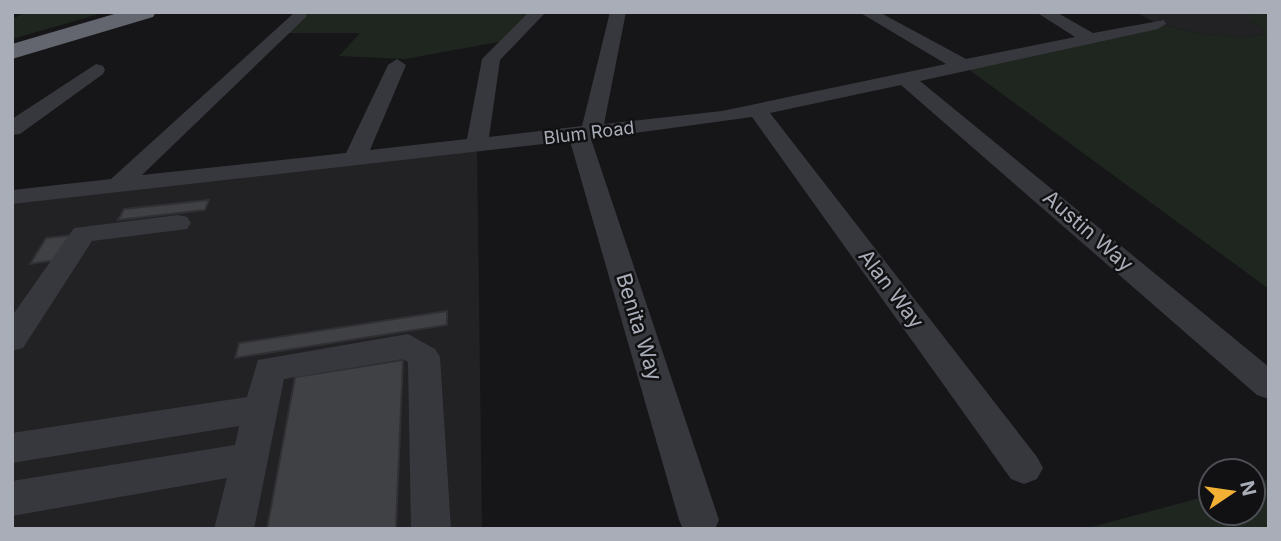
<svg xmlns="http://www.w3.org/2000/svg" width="1281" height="541" viewBox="0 0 1281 541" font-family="Inter,sans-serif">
<rect width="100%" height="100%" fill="#161618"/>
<g fill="#222225">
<polygon points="1135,12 1249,12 1249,22 1262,27 1266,34 1246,37 1202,34 1158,24"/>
<polygon points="477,146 482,529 12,529 12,197"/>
</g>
<g fill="#1e261f">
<polygon points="27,12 106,12 12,39 12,19"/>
<polygon points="302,12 538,12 509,40 405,59 339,56 360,33 280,33"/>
<polygon points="1249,12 1269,12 1269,289 964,66 1158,24 1202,34 1246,37 1265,34 1262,27 1249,22"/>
<polygon points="1269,479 1269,529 1084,529 1211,495 1211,513 1253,513 1253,483"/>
</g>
<g fill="#404145" stroke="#303034" stroke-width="2">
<polygon points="209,200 205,210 118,220 124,209"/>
<polygon points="72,235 57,260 30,264 46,238"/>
<polygon points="447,311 447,325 235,358 239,343"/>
<polygon points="403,360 396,528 267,529 295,377"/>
</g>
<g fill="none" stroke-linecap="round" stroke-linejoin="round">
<g fill="#37383d" fill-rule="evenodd">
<polygon points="295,12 305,13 307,16 142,175 346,153 388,65 397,59 406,65 370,150 467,139 482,59 529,12 546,12 500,60 489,137 582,126 610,12 626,12 604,124 722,111 946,64 859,12 879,12 966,59 1075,37 1036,12 1056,12 1093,33 1164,20 1166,24 1158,29 920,81 1269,367 1269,399 1257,395 901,85 770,113 1037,457 1043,468 1037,479 1024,484 1011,479 752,117 591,139 719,520 715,529 683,529 679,520 570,141 12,204 12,190 111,179"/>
<polygon points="96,64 103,66 105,70 103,74 20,134 12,135 12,119"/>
<polygon points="178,215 187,217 191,223 187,229 92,241 23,348 12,351 12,316 74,228"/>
<polygon points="408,334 435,349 440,357 451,529 411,529 408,362 403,359 284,379 254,529 214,529 227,478 12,516 12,481 235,445 239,426 12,463 12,433 247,397 258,360"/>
</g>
<polygon fill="#63666e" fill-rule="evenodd" points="121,12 156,12 153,17 12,59 12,44"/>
</g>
<g text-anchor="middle" stroke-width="5" stroke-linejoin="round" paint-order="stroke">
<g font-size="18" fill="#a8adb8" stroke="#111113">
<text transform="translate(589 133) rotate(-7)" y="6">Blum Road</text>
</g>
<g font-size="21" fill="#a8adb8" stroke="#111113">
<text transform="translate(1088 231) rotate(41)" y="7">Austin Way</text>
<text transform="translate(891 289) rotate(53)" y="7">Alan Way</text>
<text transform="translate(639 327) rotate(73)" y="7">Benita Way</text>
</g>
</g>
<rect width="1281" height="541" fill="none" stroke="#a8adb8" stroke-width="28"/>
<g transform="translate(1232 492) rotate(77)"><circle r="33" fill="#111113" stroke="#4d4f55" stroke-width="2"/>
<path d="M0-5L12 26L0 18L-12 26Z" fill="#f2b134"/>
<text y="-10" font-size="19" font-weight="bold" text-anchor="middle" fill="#a8adb8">N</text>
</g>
</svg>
